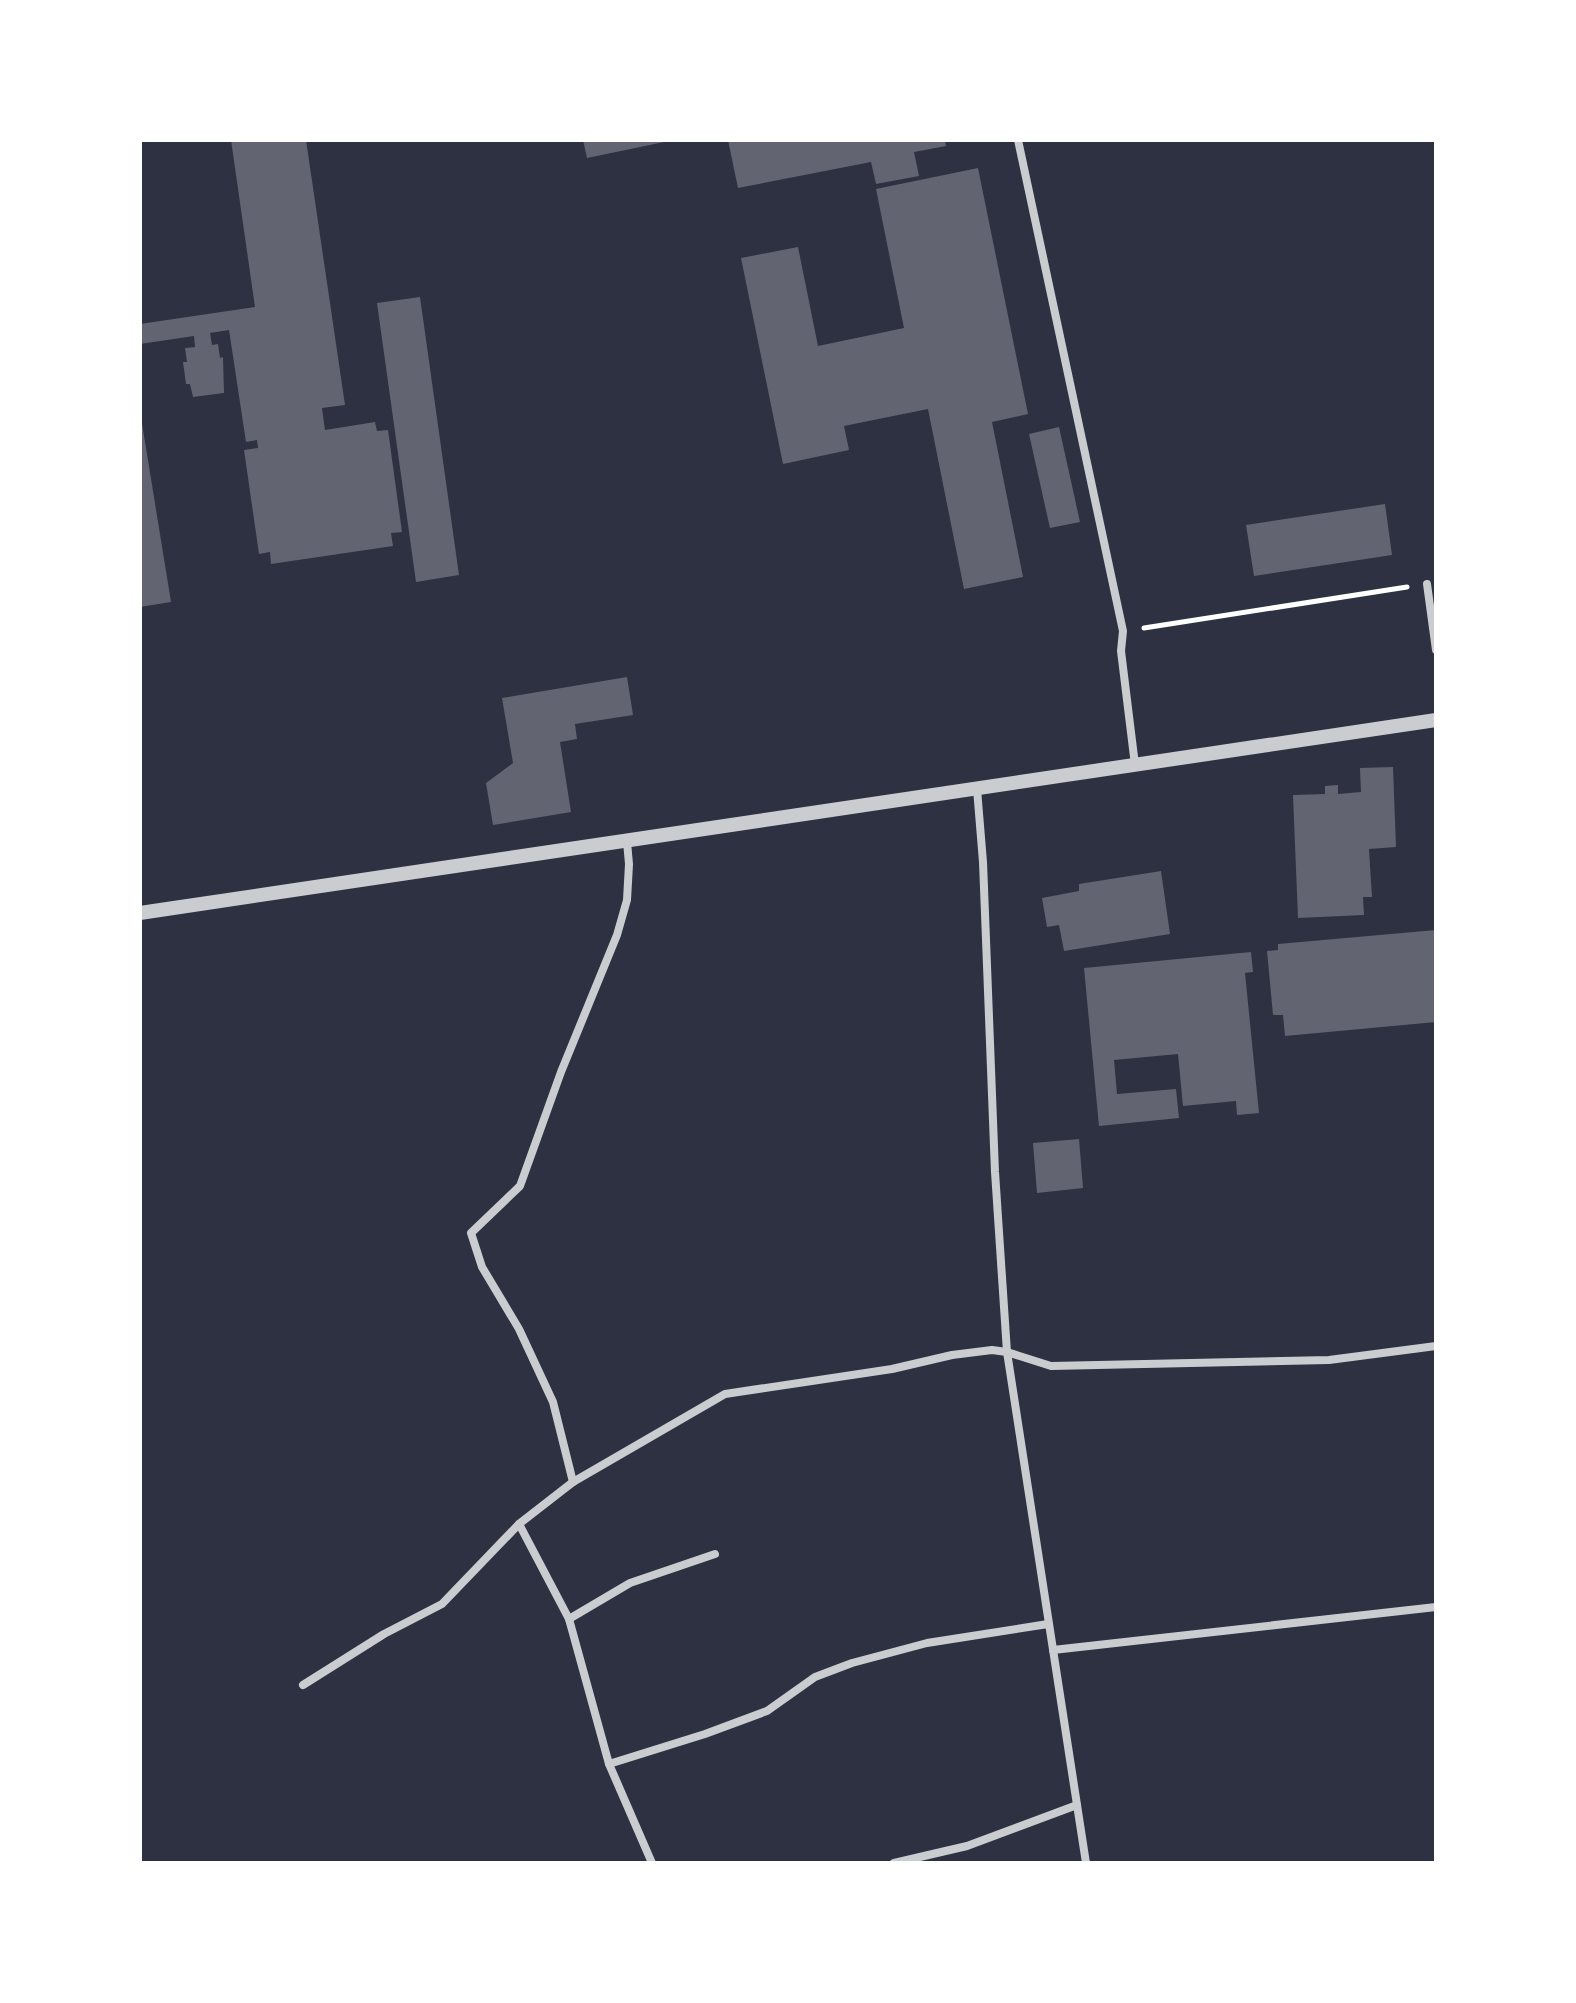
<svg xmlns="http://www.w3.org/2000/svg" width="1576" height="2003" viewBox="0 0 1576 2003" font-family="'Titillium Web',sans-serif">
<rect width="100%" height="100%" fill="#2d3142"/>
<g fill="#626471">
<polygon points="231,140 306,140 345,405 322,408 325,430 375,422 377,431 388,430 402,532 391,533 393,546 271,564 270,552 259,554 244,450 258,448 257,440 246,442 229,330 210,333 212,345 218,344 220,358 223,357 224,393 193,397 190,384 186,384 183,362 187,362 185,348 195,347 194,336 140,344 140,324 255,307"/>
<polygon points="583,140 668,140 669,141 587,158"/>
<polygon points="728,140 945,140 946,146 914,152 919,176 876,184 871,162 738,188"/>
<polygon points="978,168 1028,414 992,422 1023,577 964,589 928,409 844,426 849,450 783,464 741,258 798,247 818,346 904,328 876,189"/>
<polygon points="420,297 459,575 416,582 377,303"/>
<polygon points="140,411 171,602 140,607"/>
<polygon points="1059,427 1080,522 1050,528 1029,434"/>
<polygon points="1385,504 1392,555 1254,576 1246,525"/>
<polygon points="627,677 633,715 575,724 577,739 560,742 571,812 493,825 486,783 513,763 502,698"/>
<polygon points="1393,767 1396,847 1369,849 1372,897 1363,897 1364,915 1298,918 1293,795 1325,794 1325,786 1338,785 1338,794 1361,792 1360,768"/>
<polygon points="1161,871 1170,934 1064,951 1059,925 1047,927 1042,898 1079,891 1079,884"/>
<polygon points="1436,930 1436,1022 1285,1036 1283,1015 1273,1015 1267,951 1278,950 1278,944"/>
<polygon points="1251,952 1253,972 1245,973 1259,1113 1237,1115 1236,1101 1183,1106 1178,1054 1114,1060 1117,1094 1176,1089 1179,1118 1099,1126 1084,968"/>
<polygon points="1079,1139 1083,1188 1037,1193 1033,1143"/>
</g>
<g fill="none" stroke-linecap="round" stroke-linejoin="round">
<polyline stroke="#fff" stroke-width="5" points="1144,628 1407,587"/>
<g stroke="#caccd0" stroke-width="8">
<polyline points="1018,140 1123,631 1121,651 1135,765"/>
<polyline points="1427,584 1436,650"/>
<polyline points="977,789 983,862 995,1172 1007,1352 1086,1863"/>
<polyline points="573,1482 553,1402 519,1329 482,1267 471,1233 520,1186 561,1072 617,935 627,900 629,864 627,842"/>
<polyline points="519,1524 569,1619 609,1764 652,1863"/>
<polyline points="569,1619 630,1583 715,1554"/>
<polyline points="1053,1650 1436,1607"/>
<polyline points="303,1685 384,1634 442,1604 519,1524 573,1482 725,1394 892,1369 952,1355 992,1350 1007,1352 1051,1366 1329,1360 1436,1346"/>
<polyline points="609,1764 705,1734 767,1711 815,1677 852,1663 927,1643 1048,1624"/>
<polyline points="894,1863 967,1846 1077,1805"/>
</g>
<polyline stroke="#caccd0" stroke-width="14" points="140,913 1436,720"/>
</g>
<rect width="1576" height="2003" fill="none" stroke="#ffffff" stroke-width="284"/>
</svg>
